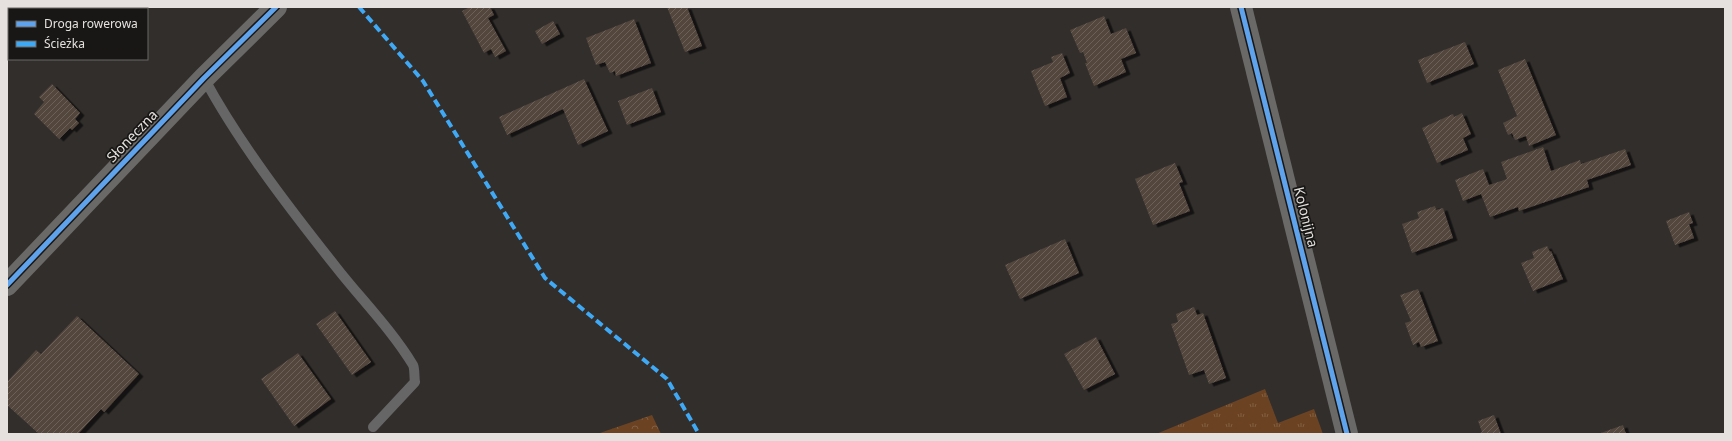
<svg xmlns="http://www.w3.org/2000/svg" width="1732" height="441" viewBox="0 0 1732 441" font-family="'Noto Sans',sans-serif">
<defs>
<pattern id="grass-tufts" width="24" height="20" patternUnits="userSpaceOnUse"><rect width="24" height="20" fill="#6c4322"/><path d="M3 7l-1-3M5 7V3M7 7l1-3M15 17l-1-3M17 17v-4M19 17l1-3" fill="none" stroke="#815e42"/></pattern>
<pattern id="forest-crowns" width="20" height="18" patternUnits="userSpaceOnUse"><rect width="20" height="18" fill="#6c4322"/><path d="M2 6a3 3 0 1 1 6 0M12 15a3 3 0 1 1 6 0" fill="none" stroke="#815e42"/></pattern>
<pattern id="building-hatch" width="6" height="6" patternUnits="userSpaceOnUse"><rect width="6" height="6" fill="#53463d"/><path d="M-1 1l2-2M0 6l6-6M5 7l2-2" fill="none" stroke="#6c6059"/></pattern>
<filter id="shadow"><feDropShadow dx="4.5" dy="2.5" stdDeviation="0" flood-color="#0009"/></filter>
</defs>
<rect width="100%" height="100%" fill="#312e2c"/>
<polygon fill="url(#grass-tufts)" points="1265,389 1278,423 1314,409 1323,434 1156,434"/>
<polygon fill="url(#forest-crowns)" points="652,415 661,434 597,434"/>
<g fill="url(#building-hatch)" filter="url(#shadow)">
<polygon points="470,7 490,7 494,15 488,18 506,51 495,57 491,49 484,53 462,11"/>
<polygon points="667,7 687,7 702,46 685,52"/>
<polygon points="1104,16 1111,34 1126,28 1136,53 1121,59 1126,72 1094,86 1085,63 1087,63 1083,52 1080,53 1070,30"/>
<polygon points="634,19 651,63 616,76 615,71 610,73 605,62 596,65 586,38"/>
<polygon points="553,21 560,34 542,44 535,31"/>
<polygon points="1465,42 1474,64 1427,83 1418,60"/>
<polygon points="1062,53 1070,73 1060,78 1067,97 1045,106 1031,71 1053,62 1051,57"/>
<polygon points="1525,59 1556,135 1529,146 1526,136 1515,140 1512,133 1508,135 1503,123 1517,116 1498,70"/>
<polygon points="584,79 608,131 578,145 563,109 507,135 499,117"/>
<polygon points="52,84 80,113 75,119 79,123 72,130 70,128 59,139 34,114 44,102 39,97"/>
<polygon points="652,88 661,112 627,125 618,101"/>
<polygon points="1462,113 1471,134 1463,138 1468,150 1437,163 1422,128 1453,114 1454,117"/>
<polygon points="1543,147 1551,171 1580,160 1581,164 1625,149 1631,165 1587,180 1589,187 1519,211 1518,207 1490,217 1481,194 1463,201 1455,180 1483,169 1489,185 1507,179 1501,162"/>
<polygon points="1175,163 1183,182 1179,183 1190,211 1153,225 1135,179"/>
<polygon points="1435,206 1436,210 1443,208 1453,238 1412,253 1402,224 1419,218 1417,212"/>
<polygon points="1689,212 1693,223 1689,224 1694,238 1675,245 1666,221"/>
<polygon points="1065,239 1079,273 1020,299 1005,265"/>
<polygon points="1547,246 1550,252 1551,251 1563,279 1533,291 1521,263 1534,258 1532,252"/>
<polygon points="1418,289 1438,341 1421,347 1419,342 1413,345 1405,323 1411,321 1400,295"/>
<polygon points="1194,307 1197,315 1203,313 1226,378 1209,384 1204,370 1189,375 1171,324 1178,322 1176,314"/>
<polygon points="335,311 371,362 352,375 316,324"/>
<polygon points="77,316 139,374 104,412 101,409 78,434 39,434 7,405 7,382 36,350 41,354"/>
<polygon points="1096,337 1115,374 1084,390 1064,354"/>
<polygon points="298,353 331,399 294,426 261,379"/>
<polygon points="1494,415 1501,434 1478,434 1482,432 1478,421"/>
<polygon points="1623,425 1626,434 1598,434"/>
</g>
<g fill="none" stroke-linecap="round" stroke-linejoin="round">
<path stroke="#676666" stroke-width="10" d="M 204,78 C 239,143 290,209 336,267 C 361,299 391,329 413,365 C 415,369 414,377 415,382 L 373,427"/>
<g stroke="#6a6968" stroke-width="22">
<polyline points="1241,7 1347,434"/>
<polyline points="7,285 204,78 276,7"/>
</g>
<polyline stroke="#3fa9f5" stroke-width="4" stroke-dasharray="8 4" stroke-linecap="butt" points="359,7 423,81 545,278 667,379 699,434"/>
<g stroke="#191715" stroke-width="8">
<g id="cycleway">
<polyline points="1241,7 1347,434"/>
<polyline points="7,285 204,78 276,7"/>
</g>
</g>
<use href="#cycleway" stroke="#60a3ed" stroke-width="5"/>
</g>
<g text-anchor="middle" stroke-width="3.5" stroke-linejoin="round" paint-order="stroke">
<g font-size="14" fill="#e4e1df" stroke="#191715">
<text transform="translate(132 136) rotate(-46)" y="5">Słoneczna</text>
<text transform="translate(1306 217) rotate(76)" y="5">Kolonijna</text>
</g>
</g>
<rect width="1732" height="441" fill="none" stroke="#e4e1df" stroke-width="16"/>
<rect x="8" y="8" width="140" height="52" fill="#191715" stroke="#6a6866"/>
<rect x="16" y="21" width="20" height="6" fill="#60a3ed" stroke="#6a6866"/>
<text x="44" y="28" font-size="12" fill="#e4e1df">Droga rowerowa</text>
<rect x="16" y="41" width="20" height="6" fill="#3fa9f5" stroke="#6a6866"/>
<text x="44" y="48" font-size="12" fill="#e4e1df">Ścieżka</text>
</svg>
